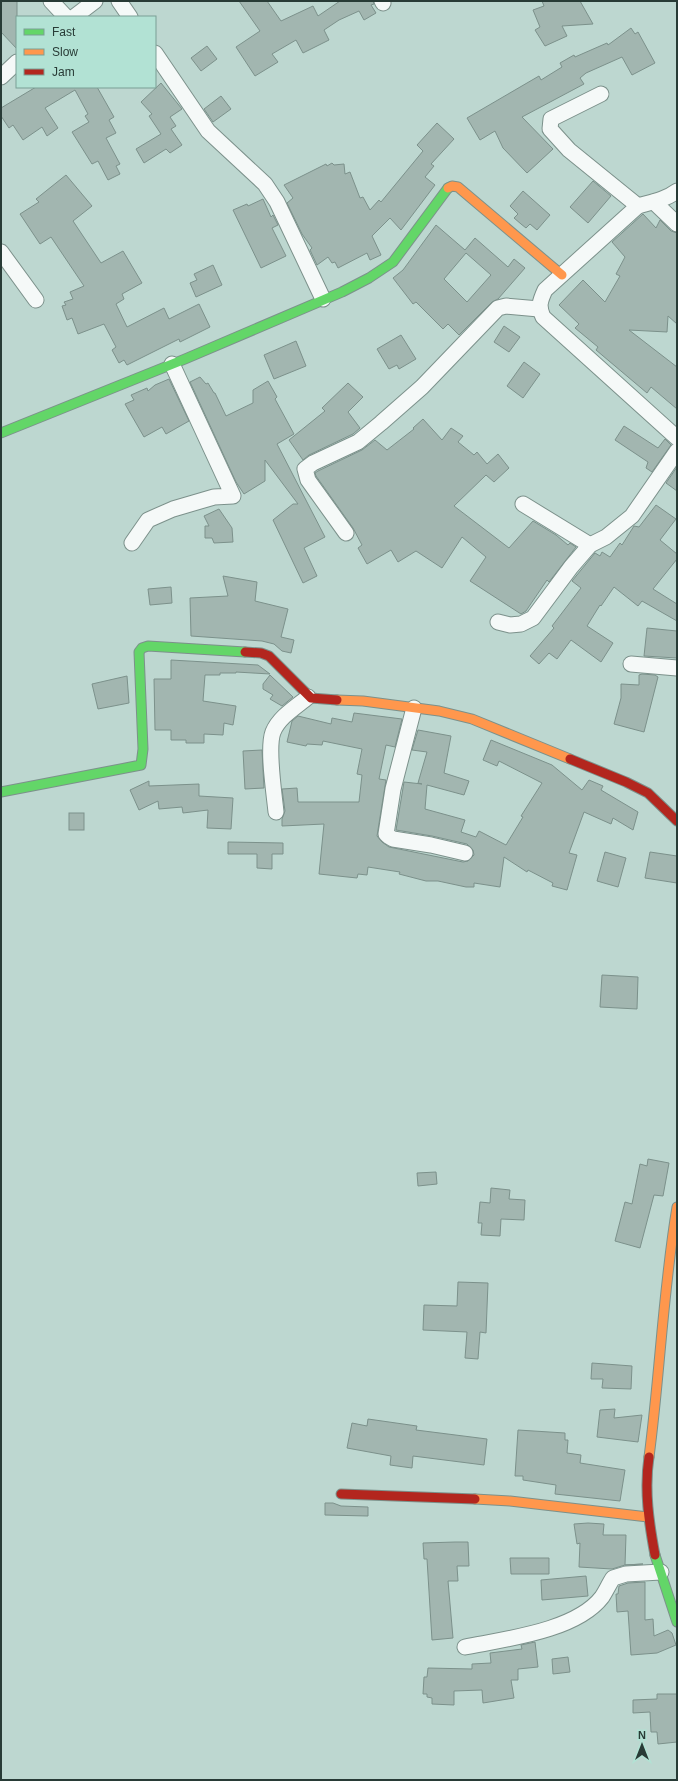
<svg xmlns="http://www.w3.org/2000/svg" width="678" height="1781" viewBox="0 0 678 1781" font-family="Arial,sans-serif">
<rect width="100%" height="100%" fill="#bdd7d0"/>
<g fill="#a2b6b0" stroke="#7c918b" fill-rule="evenodd">
<polygon points="1,1 17,1 17,49 1,32"/>
<polygon points="239,1 267,1 281,21 313,6 318,16 340,1 373,1 374,4 371,5 376,13 364,20 359,11 339,20 324,30 329,40 303,53 296,40 272,54 278,62 255,76 236,47 260,31"/>
<polygon points="542,1 580,1 593,24 562,26 567,36 545,46 535,30 540,27 533,10 544,6"/>
<polygon points="631,28 635,34 638,32 655,63 632,75 622,57 586,73 580,78 584,84 522,117 553,149 527,173 503,148 495,131 480,140 467,118 539,76 541,80 562,67 560,63 574,55 575,57 607,43 608,45"/>
<polygon points="207,46 217,59 201,71 191,58"/>
<polygon points="161,83 182,109 170,117 176,126 171,129 182,145 170,153 166,149 144,163 136,149 161,134 149,116 152,114 141,102"/>
<polygon points="36,87 97,87 114,117 109,120 116,133 106,138 120,164 116,166 120,174 108,180 98,161 92,164 72,132 89,122 85,116 88,114 75,90 45,108 58,128 47,136 42,127 23,140 13,125 9,128 1,116 1,108"/>
<polygon points="221,96 231,109 213,122 204,109"/>
<polygon points="437,123 454,139 431,164 434,166 425,177 435,185 401,230 390,218 372,236 381,255 370,260 367,253 338,268 335,262 332,263 328,257 317,265 310,250 312,248 302,234 287,203 293,198 284,185 326,164 327,166 332,163 334,165 344,164 345,174 350,172 360,198 363,197 370,210 379,200 381,202 423,151 417,145"/>
<polygon points="66,175 92,206 73,221 101,263 123,251 142,283 122,294 124,299 116,304 127,327 164,308 169,319 199,304 210,327 180,342 179,339 127,365 124,360 119,363 112,350 116,347 104,324 78,334 72,318 67,320 62,306 66,305 64,302 73,299 70,292 84,286 51,237 40,244 20,214 39,202 36,199"/>
<polygon points="593,181 611,196 588,223 570,207"/>
<polygon points="523,191 550,215 537,230 530,224 526,228 521,224 514,218 518,214 510,206"/>
<polygon points="263,199 271,217 273,215 278,225 272,228 286,256 261,268 233,210 247,204 248,206"/>
<polygon points="643,214 656,228 660,220 671,231 677,233 677,324 668,316 667,332 629,330 677,367 677,409 651,387 647,393 596,350 598,347 575,328 579,324 559,305 583,280 605,302 620,276 616,274 625,257 612,242"/>
<path d="M 436,225 L 465,250 L 475,238 L 508,267 L 514,259 L 525,268 L 498,299 L 492,302 L 459,335 L 448,324 L 443,329 L 416,302 L 413,304 L 393,278 L 403,270 ZM 466,253 L 491,275 L 467,302 L 444,279 Z"/>
<polygon points="213,265 222,285 196,297 190,283 197,280 194,274"/>
<polygon points="504,326 520,337 509,352 494,342"/>
<polygon points="401,335 416,359 399,369 397,365 389,369 377,349"/>
<polygon points="296,341 306,366 274,379 264,355"/>
<polygon points="524,362 540,374 523,398 507,386"/>
<polygon points="200,377 206,384 208,383 214,393 215,393 226,416 253,403 253,390 268,381 277,397 275,399 294,434 277,444 325,537 304,548 317,576 303,583 273,520 293,504 298,504 265,460 265,481 244,494 236,482 190,382"/>
<polygon points="169,379 189,421 166,434 162,427 144,437 125,404 134,400 131,395 147,388 148,391 155,385"/>
<polygon points="348,383 363,397 348,412 360,428 353,434 309,455 303,460 289,440 325,411 322,408"/>
<polygon points="423,419 442,440 451,428 463,436 458,442 474,455 477,452 487,464 498,454 509,468 494,482 486,475 454,506 509,548 533,521 556,535 568,545 570,543 576,547 549,582 547,580 526,611 521,614 470,581 486,557 462,537 442,568 416,551 398,562 391,550 367,564 358,548 362,545 353,528 316,476 315,473 318,471 362,450 375,440 387,450 414,429 413,428"/>
<polygon points="624,426 658,448 665,439 671,445 652,472 646,468 648,462 615,440"/>
<polygon points="677,467 677,491 666,483"/>
<polygon points="656,505 676,519 660,540 677,554 677,559 653,589 677,604 677,621 642,601 638,606 614,587 601,606 600,605 587,626 613,643 601,662 571,640 557,659 549,653 539,664 530,656 554,628 552,626 581,588 572,581 595,553 600,556 602,552 610,557 620,543 622,545 634,526 639,527"/>
<polygon points="219,509 232,528 233,542 214,543 212,538 205,538 205,526 209,526 204,516"/>
<polygon points="223,576 257,582 255,601 288,609 281,637 294,640 291,653 282,651 274,644 262,641 191,636 190,598 228,596"/>
<polygon points="171,587 172,603 150,605 148,589"/>
<polygon points="647,628 677,631 677,658 644,656"/>
<polygon points="171,660 258,665 270,674 236,672 236,673 220,673 220,675 205,675 203,701 236,706 233,725 224,723 223,735 204,734 204,743 186,743 186,740 171,740 171,730 155,730 154,679 171,679"/>
<polygon points="642,674 655,675 658,677 644,732 614,724 621,698 621,684 639,685 639,675"/>
<polygon points="270,675 293,697 282,706 270,699 273,695 263,689 263,684"/>
<polygon points="127,676 129,703 98,709 92,684"/>
<polygon points="354,713 402,719 395,747 386,745 379,779 386,780 377,836 382,842 389,847 463,862 468,861 474,855 473,850 467,844 432,836 396,830 404,782 422,784 418,783 427,752 412,750 418,730 451,736 444,773 469,781 464,795 427,785 425,809 465,820 461,832 476,837 479,831 506,845 523,817 521,816 542,783 499,761 497,766 483,760 491,740 552,765 582,790 589,780 603,786 601,790 638,812 633,830 613,818 611,824 584,812 569,853 577,855 567,890 552,886 553,883 528,870 527,872 504,857 500,887 474,883 474,887 466,887 438,881 426,881 399,874 400,872 368,867 367,875 358,874 357,878 319,874 324,824 282,826 282,819 285,811 282,789 297,788 298,802 359,802 362,775 357,774 362,749 323,741 322,745 307,744 306,746 287,742 292,721 298,716 331,724 332,718 352,722"/>
<polygon points="262,750 264,788 245,789 243,751"/>
<polygon points="149,781 149,786 199,784 199,796 233,798 231,829 207,828 208,810 183,813 182,807 159,809 158,801 139,810 130,790"/>
<rect x="69" y="813" width="15" height="17"/>
<polygon points="228,842 283,843 283,854 272,854 272,869 257,868 257,854 228,854"/>
<polygon points="605,852 626,858 618,887 597,881"/>
<polygon points="650,852 677,856 677,883 645,878"/>
<polygon points="602,975 638,977 637,1009 600,1007"/>
<polygon points="648,1159 669,1163 663,1196 654,1195 640,1248 615,1241 625,1202 632,1204 640,1164 647,1166"/>
<polygon points="436,1172 437,1184 418,1186 417,1173"/>
<polygon points="491,1188 510,1190 509,1199 525,1200 524,1220 501,1219 500,1236 481,1235 482,1223 478,1223 480,1202 490,1203"/>
<polygon points="458,1282 488,1283 486,1333 480,1332 478,1359 465,1358 467,1332 423,1330 424,1305 457,1306"/>
<polygon points="592,1363 632,1366 631,1389 602,1388 603,1379 591,1379"/>
<polygon points="615,1409 614,1418 642,1415 638,1442 597,1437 600,1410"/>
<polygon points="368,1419 417,1426 416,1430 487,1439 484,1465 413,1456 412,1468 390,1465 391,1456 347,1448 352,1423 367,1426"/>
<polygon points="518,1430 565,1433 565,1440 568,1440 567,1453 581,1455 580,1463 625,1470 620,1501 555,1494 556,1485 523,1480 523,1476 515,1476"/>
<polygon points="325,1503 333,1503 341,1506 368,1507 368,1516 325,1515"/>
<polygon points="588,1523 604,1524 603,1535 626,1535 625,1565 643,1564 625,1565 612,1569 579,1567 580,1543 577,1544 574,1524"/>
<polygon points="455,1542 468,1542 469,1566 457,1566 458,1581 448,1581 453,1638 432,1640 427,1559 424,1559 423,1543"/>
<polygon points="510,1558 549,1558 549,1574 511,1574"/>
<polygon points="586,1576 588,1596 542,1600 541,1580"/>
<polygon points="645,1582 645,1620 653,1619 654,1636 668,1630 672,1633 676,1645 657,1653 631,1655 628,1611 617,1612 616,1594 618,1594 619,1586 628,1583"/>
<polygon points="535,1642 538,1667 518,1669 518,1680 511,1680 514,1698 483,1703 482,1690 454,1691 454,1705 432,1704 432,1698 427,1697 427,1694 423,1694 424,1677 427,1677 428,1668 472,1669 472,1664 491,1663 490,1653 522,1649 521,1645"/>
<polygon points="568,1657 570,1672 553,1674 552,1659"/>
<polygon points="657,1694 677,1694 677,1742 658,1744 657,1732 651,1732 650,1712 633,1713 633,1700 657,1699"/>
</g>
<g fill="none" stroke-linecap="round" stroke-linejoin="round">
<g stroke="#7c918b" stroke-width="17">
<g id="street">
<polyline points="51,1 66,17"/>
<polyline points="119,1 130,17"/>
<polyline points="382,1 383,3"/>
<polyline points="74,17 95,1"/>
<polyline points="155,53 208,131 265,184 277,202 323,299"/>
<polyline points="1,77 17,62"/>
<polyline points="601,94 551,119 550,129 569,150 638,206"/>
<path d="M 677,191 C 665,200 652,202 638,206 L 545,290 C 540,301 538,306 543,317 L 677,438"/>
<polyline points="654,202 677,224"/>
<polyline points="1,252 36,300"/>
<polyline points="523,504 590,545"/>
<polyline points="346,533 308,480 305,469 313,463 358,442 381,423 422,387 498,308 506,306 539,309"/>
<polyline points="132,543 148,520 173,509 214,497 233,496 172,364"/>
<polyline points="498,622 510,625 521,624 533,618 571,567 590,545 606,537 632,516 677,451"/>
<polyline points="631,664 677,668"/>
<polyline points="414,708 393,789 386,834 388,836 393,839 431,845 465,853"/>
<path d="M 276,812 C 274,792 267,748 273,732 C 279,717 296,707 308,697"/>
<path d="M 465,1647 C 505,1639 576,1631 602,1597 C 606,1591 609,1584 613,1578 L 626,1574 L 661,1572"/>
</g>
</g>
<g stroke="#7c918b" stroke-width="11">
<g id="fast">
<polyline points="1,433 185,359 342,292 369,278 393,262 448,188"/>
<polyline points="1,792 141,765 143,749 139,652 142,648 148,646 245,652"/>
<polyline points="655,1555 677,1622"/>
</g>
</g>
<g stroke="#7c918b" stroke-width="11">
<g id="slow">
<polyline points="448,188 452,186 458,187 562,275"/>
<polyline points="337,700 363,701 439,711 472,719 570,759"/>
<path d="M 649,1457 C 660,1374 663,1290 677,1207"/>
<polyline points="475,1499 510,1501 648,1517"/>
</g>
</g>
<g stroke="#7c918b" stroke-width="11">
<g id="jam">
<polyline points="245,652 261,653 269,656 311,698 337,700"/>
<polyline points="570,759 626,782 648,793 677,821"/>
<path d="M 649,1457 C 644,1490 649,1523 655,1555"/>
<polyline points="341,1494 475,1499"/>
</g>
</g>
<use href="#street" stroke="#f5f9f8" stroke-width="15"/>
<use href="#fast" stroke="#63d668" stroke-width="9"/>
<use href="#slow" stroke="#ff974d" stroke-width="9"/>
<use href="#jam" stroke="#b3261e" stroke-width="9"/>
</g>
<rect width="678" height="1781" fill="none" stroke="#283b36" stroke-width="4"/>
<rect x="16" y="16" width="140" height="72" fill="#b2e2d4" stroke="#7b9f95"/>
<rect x="24" y="29" width="20" height="6" fill="#63d668" stroke="#7b9f95"/>
<text x="52" y="36" font-size="12" fill="#283b36">Fast</text>
<rect x="24" y="49" width="20" height="6" fill="#ff974d" stroke="#7b9f95"/>
<text x="52" y="56" font-size="12" fill="#283b36">Slow</text>
<rect x="24" y="69" width="20" height="6" fill="#b3261e" stroke="#7b9f95"/>
<text x="52" y="76" font-size="12" fill="#283b36">Jam</text>
<g transform="translate(642 1745)" stroke="#b2e2d4" stroke-width="3" paint-order="stroke">
<path d="M0-3L7 15L0 10L-7 15Z" fill="#283b36"/>
<text y="-6" font-size="11" font-weight="bold" text-anchor="middle" fill="#283b36">N</text>
</g>
</svg>
